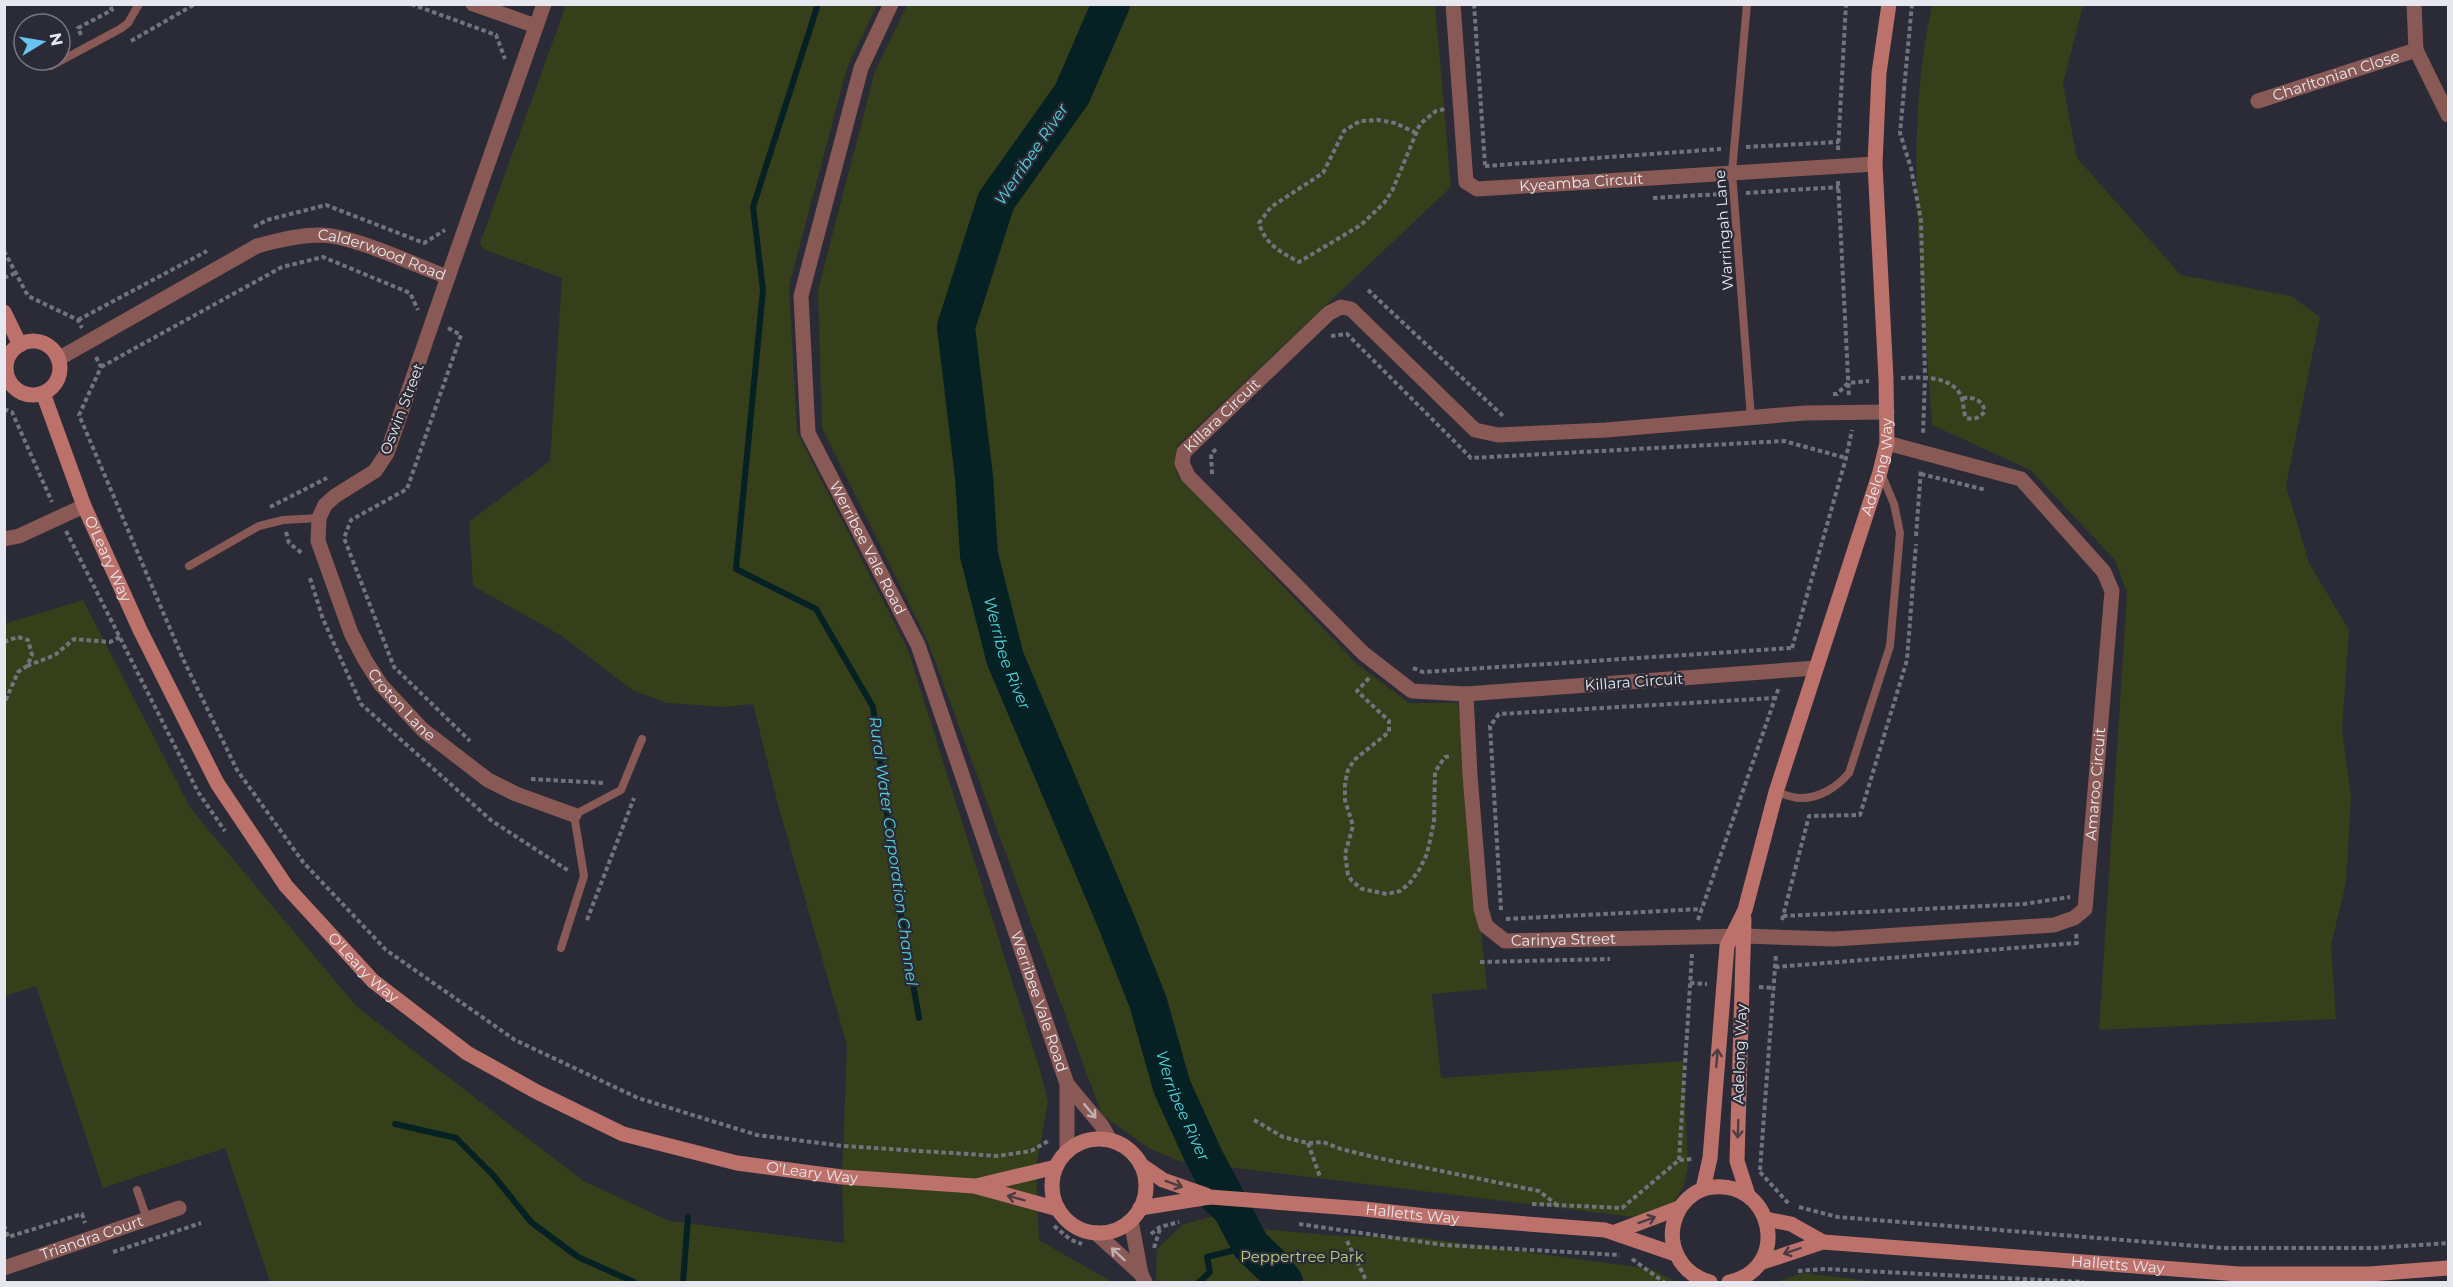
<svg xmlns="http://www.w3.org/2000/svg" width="2453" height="1287" viewBox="0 0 2453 1287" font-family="Montserrat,sans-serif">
<rect width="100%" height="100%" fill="#2a2b36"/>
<g fill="#353f19">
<polygon points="566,5 877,5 847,68 789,286 797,432 908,650 1040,1070 1048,1102 1036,1168 1039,1240 1112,1282 270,1282 225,1148 103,1188 36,986 5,996 4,624 83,600 191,809 357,1007 582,1180 669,1221 844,1243 842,1177 847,1045 778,805 753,704 724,707 667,703 632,690 562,636 473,586 469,522 550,461 562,278 483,249 480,243"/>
<polygon points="907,5 1435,5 1451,187 1177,446 1175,461 1177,475 1356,663 1409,703 1458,703 1487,989 1432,994 1441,1078 1683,1061 1688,1168 1684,1185 1672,1206 1633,1217 1179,1161 1149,1148 1102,1115 928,642 822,428 818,290 875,71"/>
<path d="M 1932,5 L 2083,5 L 2063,84 L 2077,158 L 2181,275 L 2291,296 L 2320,317 L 2286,486 L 2309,563 L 2349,630 L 2342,730 L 2351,797 L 2346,883 L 2331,945 L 2336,1019 L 2099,1030 L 2127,593 L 2115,560 L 2030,470 L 1932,425 C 1923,285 1902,143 1932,5 Z"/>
<polygon points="1213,1216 1267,1269 1277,1282 1156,1282 1157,1249 1182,1225"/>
<polygon points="1238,1227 1340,1236 1417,1237 1651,1269 1677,1282 1289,1282 1275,1264"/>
<polygon points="1802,1273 1880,1282 1776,1282"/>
</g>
<path fill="#052123" d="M 1194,1194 C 1226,1208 1268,1254 1289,1282 L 1277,1282 L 1267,1269 L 1202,1207 Z"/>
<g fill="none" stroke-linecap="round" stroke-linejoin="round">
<g stroke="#052123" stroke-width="6">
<polyline points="818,4 753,207 763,290 736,569 816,609 873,707 899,904 919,1018"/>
<polyline points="395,1124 456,1138 493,1175 531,1222 578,1257 634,1282"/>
<polyline points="683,1282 688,1217"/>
<polyline points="1199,1282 1210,1272 1207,1257 1251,1246"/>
</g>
<path stroke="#052123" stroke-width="38" id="s1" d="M 1111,4 L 1072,94 L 996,201 L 956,327 L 974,477 L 979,555 L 1005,658 L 1116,921 L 1148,1002 L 1172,1087 L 1203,1155 L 1251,1246 L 1273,1267 L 1284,1282"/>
<g stroke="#72737d" stroke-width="4" stroke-dasharray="4.5 3" stroke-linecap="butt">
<polyline points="411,4 496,35 505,59"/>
<polyline points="1474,4 1485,165"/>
<polyline points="1912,4 1900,133 1911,168 1921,220 1925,377 1923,435"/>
<polyline points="81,35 78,28 112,10 109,4"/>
<polyline points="131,41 195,4"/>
<path d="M 1416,133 L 1395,123 L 1378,120 L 1360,121 L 1344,131 L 1323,173 L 1271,207 L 1259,223 C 1265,244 1280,252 1299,262 L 1361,225 L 1384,203 L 1392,191 L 1420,124 L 1436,111 L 1445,109"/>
<polyline points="1746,147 1839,142"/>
<polyline points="1838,150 1846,4"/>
<polyline points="1485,166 1721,149"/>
<polyline points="1838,181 1849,396"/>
<polyline points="1746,193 1839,187"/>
<polyline points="1653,198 1721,194"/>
<polyline points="254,227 267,220 326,205 424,243 445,230"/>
<polyline points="4,251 28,296 78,320 82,328"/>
<polyline points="4,278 18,272"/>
<polyline points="1368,290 1503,416"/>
<polyline points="78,320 207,251"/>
<polyline points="448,328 461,335 407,489 351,520 344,538 394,667 470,741"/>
<polyline points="1331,336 1347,334 1471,458 1784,441 1846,458"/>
<polyline points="96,357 101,367 79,415 183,659 237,770 303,862 386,950 515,1040 638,1098 757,1135 843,1146 998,1156 1031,1151 1050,1140"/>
<polyline points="101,367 282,267 323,257 410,293 418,310"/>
<path d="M 1901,378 C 1920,377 1955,375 1962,399 C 1964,406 1963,411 1966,418 C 1975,420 1980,418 1985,411 C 1981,399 1974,397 1962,398"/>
<polyline points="1833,394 1837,394 1848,383 1869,381"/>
<polyline points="4,409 12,412 52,502"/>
<polyline points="1212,474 1211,454 1217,448"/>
<polyline points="1921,474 1986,490"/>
<polyline points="270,507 327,478"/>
<polyline points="66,531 198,792 225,831"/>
<polyline points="286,532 289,543 303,554"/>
<polyline points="1916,536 1921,469"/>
<polyline points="310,578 323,619 361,704 492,821 569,871"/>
<polyline points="4,642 18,637 28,640 32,655 27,666 18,672 4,704"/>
<polyline points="1792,648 1846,458 1852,430"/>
<polyline points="27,666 55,655 74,639 110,642 120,637"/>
<polyline points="1413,668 1423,672 1792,648"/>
<polyline points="1369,678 1357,691 1389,721 1389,732 1354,760 1348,770 1345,783 1345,800 1353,826 1345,854 1348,875 1352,881 1362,889 1387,894 1400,891 1409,884 1419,870 1427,854 1434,822 1435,772 1445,757 1452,756"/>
<polyline points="531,779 604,783"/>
<polyline points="1501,910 1490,726 1499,714 1775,698"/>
<polyline points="1783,916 2024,904 2070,897"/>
<polyline points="1506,919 1702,909"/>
<polyline points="587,920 634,798"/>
<polyline points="1698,920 1779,687"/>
<polyline points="1782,920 1809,816 1860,815 1907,660 1916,544"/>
<polyline points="1480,962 1610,959"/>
<polyline points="1775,967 2077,943 2076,933"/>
<polyline points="1690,983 1707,984"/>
<polyline points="1759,987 1774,988"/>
<polyline points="1254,1120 1283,1137 1308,1143 1323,1142 1341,1149 1378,1158 1539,1191 1557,1205"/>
<polyline points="1308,1143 1320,1177"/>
<polyline points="1679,1160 1692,954"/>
<polyline points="1760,1170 1776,954"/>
<polyline points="1760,1172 1789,1204"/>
<polyline points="1532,1204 1622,1208 1679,1160 1693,1159"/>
<polyline points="1799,1207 1838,1217 2222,1248 2374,1248 2448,1243"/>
<polyline points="1299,1224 1444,1245 1620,1255"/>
<polyline points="4,1225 8,1237 82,1214 85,1223"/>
<polyline points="1054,1226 1071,1240 1082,1244"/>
<polyline points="1151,1234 1160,1227 1179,1222"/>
<polyline points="1347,1241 1367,1282"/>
<polyline points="1154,1248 1160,1229"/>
<polyline points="113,1252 201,1223"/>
<polyline points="1632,1259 1664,1282"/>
<polyline points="1798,1271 1825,1269 2084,1282"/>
</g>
<g stroke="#895955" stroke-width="8">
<polyline points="1747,4 1732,172 1751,418"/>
<polyline points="51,66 120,29 128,23 139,4"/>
<polyline points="189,566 259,526 283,520 319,518"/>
<path d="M 1776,792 C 1783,794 1792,798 1799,798 C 1819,799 1837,787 1849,773 L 1890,646 L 1900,533 L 1894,504 L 1881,473"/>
<polyline points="561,948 584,876 574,815 621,790 642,739"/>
<polyline points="137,1190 147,1219"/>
</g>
<g stroke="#895955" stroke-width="15">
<polyline points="473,4 536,26"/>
<path id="s2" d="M 891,4 L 861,68 L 801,296 L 808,433 L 918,645 L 1067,1084 L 1067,1152"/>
<path id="s3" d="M 1453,4 L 1466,182 L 1477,189 L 1875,164"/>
<polyline points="2414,4 2416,50 2448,115"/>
<path id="s4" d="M 2258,101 L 2416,50"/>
<path id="s5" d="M 448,277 L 387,453 L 375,471 L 335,496 L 325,505 L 319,518 L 318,541 L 351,633 L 365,660 L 381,685 L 423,730 L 488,780 L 516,794 L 574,815"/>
<path id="s6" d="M 58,359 L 257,246 C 278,240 298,235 321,235 C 355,236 414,265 448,277 L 544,4"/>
<polyline points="4,371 6,371"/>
<polyline points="4,539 19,536 84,506"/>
<path id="s7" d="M 1816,668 L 1466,694 L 1412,691 L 1381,667 L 1363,653 L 1188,476 L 1182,463 L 1184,452 L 1329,313 L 1341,307 L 1351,309 L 1475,430 L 1498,435 L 1606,430 L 1805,413 L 1887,412"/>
<path id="s8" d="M 1466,694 L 1470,775 L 1481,909 L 1486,926 L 1505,941 L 1744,936 L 1834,939 L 2054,925 L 2074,918 L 2085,909 L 2112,591 L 2104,572 L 2021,479 L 1887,443"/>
<polyline points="1067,1084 1102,1126 1110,1140"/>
<polyline points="1131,1221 1141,1274"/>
<polyline points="1096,1233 1141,1274 1145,1282"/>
<path id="s9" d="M 4,1268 L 179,1208"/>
</g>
<g stroke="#bc716b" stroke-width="15">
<polyline points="4,312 20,345"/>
<circle cx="33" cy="368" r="27"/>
<path id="s10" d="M 43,393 L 84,506 L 140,630 L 217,783 L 286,886 L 373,981 L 467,1053 L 537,1092 L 623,1134 L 737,1163 L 842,1177 L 974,1186 L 1058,1209"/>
<polyline points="1744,919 1737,1161 1748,1195"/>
<circle cx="1099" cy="1186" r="47"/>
<polyline points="1141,1165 1163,1180 1206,1195"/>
<polyline points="976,1186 1056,1167"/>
<path id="s11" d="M 1703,1189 L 1710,1158 L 1727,946 L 1745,910 L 1776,792 L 1880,472 L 1887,443 L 1886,379 L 1875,164 L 1879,73 L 1889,4"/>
<path id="s12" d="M 1140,1208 L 1210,1197 L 1364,1209 L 1426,1216 L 1605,1230 L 1675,1254"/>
<polyline points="1766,1219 1791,1224 1823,1242"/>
<polyline points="1615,1232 1679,1208"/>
<path id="s13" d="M 1760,1263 L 1823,1242 L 2239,1274 L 2369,1274 L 2448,1268"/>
<path d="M 1710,1282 C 1680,1274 1664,1243 1677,1214 C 1682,1202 1694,1191 1707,1188 C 1773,1175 1793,1269 1729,1282"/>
</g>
</g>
<defs><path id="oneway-shaft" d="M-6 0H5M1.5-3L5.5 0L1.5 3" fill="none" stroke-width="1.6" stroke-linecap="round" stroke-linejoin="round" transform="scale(1.5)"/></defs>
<g stroke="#4e3c43">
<use href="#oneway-shaft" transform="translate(1717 1058) rotate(-85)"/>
<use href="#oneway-shaft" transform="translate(1738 1129) rotate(92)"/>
<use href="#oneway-shaft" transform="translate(1174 1184) rotate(20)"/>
<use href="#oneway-shaft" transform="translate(1016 1198) rotate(-165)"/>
<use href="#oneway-shaft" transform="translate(1647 1220) rotate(-20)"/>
<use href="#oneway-shaft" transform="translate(1792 1251) rotate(161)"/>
</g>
<g stroke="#c1afb1">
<use href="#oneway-shaft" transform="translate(1090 1111) rotate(50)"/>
<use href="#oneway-shaft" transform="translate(1118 1254) rotate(-137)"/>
</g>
<g text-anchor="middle" stroke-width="4.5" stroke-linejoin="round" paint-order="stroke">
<g font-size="15" fill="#e7e8ef" stroke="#2a2b36">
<text dy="5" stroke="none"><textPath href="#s4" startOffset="82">Charltonian Close</textPath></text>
<text dy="5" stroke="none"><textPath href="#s3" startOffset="296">Kyeamba Circuit</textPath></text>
<text transform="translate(1724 230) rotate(-94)" y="5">Warringah Lane</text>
<text dy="5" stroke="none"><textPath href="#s6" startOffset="358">Calderwood Road</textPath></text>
<text transform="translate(402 409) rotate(-69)" y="5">Oswin Street</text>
<text dy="5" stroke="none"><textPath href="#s7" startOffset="794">Killara Circuit</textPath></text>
<text dy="5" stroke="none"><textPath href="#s11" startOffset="748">Adelong Way</textPath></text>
<text dy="5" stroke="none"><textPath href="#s2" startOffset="573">Werribee Vale Road</textPath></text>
<text dy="5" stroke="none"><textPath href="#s10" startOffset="178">O'Leary Way</textPath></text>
<text transform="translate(1634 682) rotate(-4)" y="5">Killara Circuit</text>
<text dy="5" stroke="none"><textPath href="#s5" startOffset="492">Croton Lane</textPath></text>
<text dy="5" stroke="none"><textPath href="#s8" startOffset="968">Amaroo Circuit</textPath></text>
<text dy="5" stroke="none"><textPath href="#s8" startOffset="316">Carinya Street</textPath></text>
<text dy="5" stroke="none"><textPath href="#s10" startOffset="664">O'Leary Way</textPath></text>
<text dy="5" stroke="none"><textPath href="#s2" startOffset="1059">Werribee Vale Road</textPath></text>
<text transform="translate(1740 1054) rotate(-88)" y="5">Adelong Way</text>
<text dy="5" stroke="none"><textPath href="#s10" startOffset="1168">O'Leary Way</textPath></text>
<text dy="5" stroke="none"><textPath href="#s12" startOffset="274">Halletts Way</textPath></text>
<text dy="5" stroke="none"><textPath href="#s9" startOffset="93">Triandra Court</textPath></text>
<text dy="5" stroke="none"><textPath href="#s13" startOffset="362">Halletts Way</textPath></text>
</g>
<g font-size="15" fill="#b9d17d" stroke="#2a2b36">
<text x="1302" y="1262">Peppertree Park</text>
</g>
<g font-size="16" font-style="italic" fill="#54d5de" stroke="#2a2b36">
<text transform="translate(1031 154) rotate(-56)" y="6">Werribee River</text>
<text dy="6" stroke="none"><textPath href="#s1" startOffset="693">Werribee River</textPath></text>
<text transform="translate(894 851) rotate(82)" y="6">Rural Water Corporation Channel</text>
<text dy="6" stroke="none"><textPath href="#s1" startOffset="1179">Werribee River</textPath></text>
</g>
</g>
<rect width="2453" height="1287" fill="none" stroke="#e7e8ef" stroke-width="12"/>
<g transform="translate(42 42) rotate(79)"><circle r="28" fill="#2a2b36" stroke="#767780" stroke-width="1.5"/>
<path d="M0-4.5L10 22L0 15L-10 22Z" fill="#69c4f1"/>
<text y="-9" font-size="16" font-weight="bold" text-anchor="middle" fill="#e7e8ef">N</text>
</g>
</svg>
